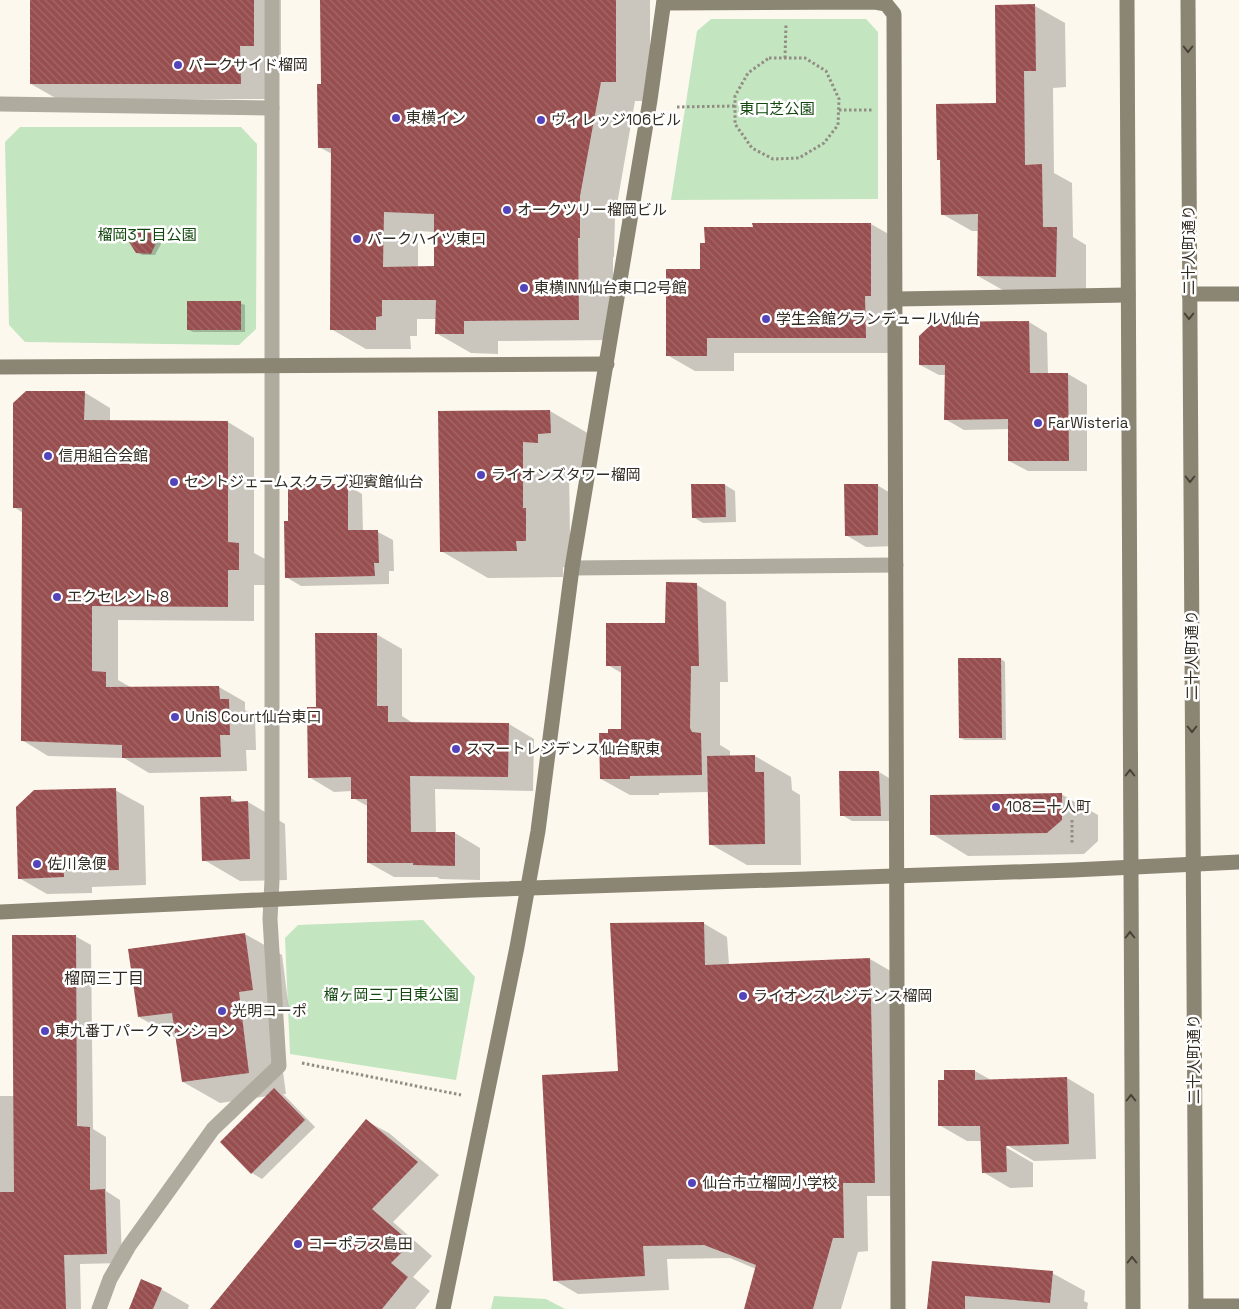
<svg xmlns="http://www.w3.org/2000/svg" width="1239" height="1309" viewBox="0 0 1239 1309" font-family="'Space Grotesk','Noto Sans JP',sans-serif">
<defs>
<pattern id="building-back-hatch" width="6" height="6" patternUnits="userSpaceOnUse" patternTransform="scale(1.25)"><rect width="6" height="6" fill="#984d4e"/><path d="M-1 5l2 2M0 0l6 6M5-1l2 2" fill="none" stroke="#a26a6a"/></pattern>
</defs>
<rect width="100%" height="100%" fill="#fdf8ed"/>
<g fill="#c3e5c0">
<polygon points="711,19 866,19 878,32 878,199 671,200 697,31"/>
<polygon points="20,127 241,127 257,144 256,329 239,345 25,342 9,325 5,142"/>
<polygon points="423,920 475,977 456,1080 290,1054 285,938 298,925"/>
<polygon points="494,1296 546,1299 565,1309 491,1309"/>
</g>
<g fill="#0003" fill-rule="evenodd">
<polygon points="38,0 281,0 281,61 268,61 268,99 59,100 31,84"/>
<path d="M 322,0 L 650,0 L 650,101 L 635,101 L 615,216 L 614,257 L 613,257 L 613,340 L 498,341 L 498,354 L 471,353 L 436,333 L 437,319 L 417,319 L 417,336 L 410,336 L 411,349 L 366,349 L 331,329 L 332,154 L 319,147 L 322,85 ZM 418,231 L 435,232 L 435,268 L 418,268 Z"/>
<polygon points="1035,6 1065,23 1066,87 1053,88 1054,173 1072,183 1073,237 1086,245 1086,293 1008,293 978,276 979,231 972,231 942,214 997,105"/>
<polygon points="871,224 899,240 893,353 734,353 734,371 695,371 667,355 701,270 706,244"/>
<polygon points="150,231 155,234 161,244 155,255 142,255 137,252"/>
<polygon points="240,303 245,305 245,332 193,332 189,330"/>
<polygon points="1029,322 1047,333 1048,375 1068,374 1087,385 1087,471 1028,471 1009,461 1009,429 964,430 945,419 946,375 939,375 920,365"/>
<polygon points="84,392 110,408 110,421 228,422 254,438 254,553 265,559 265,585 254,585 254,621 118,620 118,680 132,688 219,687 245,702 245,710 255,715 256,750 246,750 247,771 149,773 124,758 48,756 22,740 23,513 14,507"/>
<polygon points="550,411 596,438 584,469 569,469 570,535 572,537 572,567 563,567 563,577 488,578 441,551 440,412"/>
<polygon points="347,485 362,494 363,532 378,532 393,540 394,571 389,571 389,584 301,586 286,577 290,522"/>
<polygon points="692,485 725,485 735,491 736,522 703,523 693,517"/>
<polygon points="877,485 897,497 898,546 866,547 846,535"/>
<polygon points="697,585 726,602 728,682 720,682 720,745 730,751 730,756 755,756 791,777 792,790 800,795 801,865 747,865 710,844 709,792 659,793 659,795 630,795 601,779 610,734 622,730 623,674 608,665 666,624"/>
<polygon points="376,634 402,649 402,716 413,723 509,724 534,739 533,791 435,789 436,833 455,833 480,848 480,880 440,879 437,877 394,877 369,863 369,807 353,798 352,791 334,792 309,777 317,708"/>
<polygon points="1001,659 1005,662 1006,740 965,740 960,738"/>
<polygon points="879,772 889,778 890,821 852,821 842,815"/>
<polygon points="115,790 144,806 146,885 92,887 92,893 47,894 19,878"/>
<polygon points="1061,794 1098,815 1098,841 1084,854 968,856 932,834"/>
<polygon points="231,798 239,803 248,802 285,824 287,880 240,881 204,860"/>
<polygon points="703,923 727,937 729,965 870,959 894,973 899,1196 867,1196 868,1251 858,1252 841,1309 745,1309 756,1269 730,1258 667,1259 669,1290 578,1294 554,1280 619,1073"/>
<polygon points="245,934 282,955 289,1010 275,1012 286,1094 283,1094 315,1127 262,1179 252,1173 268,1096 220,1103 183,1082 176,1038 139,1017"/>
<polygon points="75,936 91,945 93,1129 106,1137 106,1191 120,1200 122,1263 80,1264 81,1309 0,1309 0,1096 14,1096"/>
<polygon points="975,1071 991,1080 1067,1078 1094,1094 1096,1159 1034,1161 1007,1145 1007,1148 1033,1163 1033,1187 1010,1188 983,1172 982,1141 967,1141 939,1125"/>
<polygon points="366,1121 389,1133 439,1175 393,1222 432,1256 413,1277 430,1291 415,1309 211,1309"/>
<polygon points="933,1262 1052,1273 1085,1291 1084,1301 1088,1303 1087,1309 928,1309"/>
<polygon points="161,1289 189,1305 188,1309 130,1309"/>
</g>
<g fill="url(#building-back-hatch)" fill-rule="evenodd">
<polygon points="30,0 254,0 254,46 240,46 241,84 30,84"/>
<path d="M 320,0 L 616,0 L 616,82 L 601,82 L 580,196 L 580,238 L 578,238 L 579,320 L 464,321 L 464,334 L 435,334 L 436,300 L 382,300 L 382,316 L 376,317 L 376,330 L 330,330 L 331,148 L 318,148 L 317,84 L 321,84 ZM 384,212 L 434,214 L 434,266 L 383,267 Z"/>
<polygon points="1035,4 1036,71 1024,71 1025,165 1042,164 1043,227 1057,227 1056,277 977,276 978,214 941,215 940,160 937,160 936,104 996,103 995,5"/>
<polygon points="752,223 871,223 871,296 865,296 866,338 707,338 707,356 666,356 666,269 700,269 700,243 705,243 704,227 753,227"/>
<polygon points="137,229 150,229 157,241 151,254 136,253 129,242"/>
<rect x="187" y="301" width="54" height="29"/>
<polygon points="1029,321 1030,373 1068,373 1069,461 1008,461 1008,419 944,420 945,365 919,365 919,336 934,322"/>
<polygon points="26,391 85,391 84,420 228,421 228,542 239,543 239,570 228,570 228,607 92,606 92,671 106,672 106,687 219,686 220,699 229,699 230,735 220,735 221,757 122,758 122,745 21,741 22,508 13,508 13,403"/>
<polygon points="550,410 551,433 538,434 538,443 523,442 523,508 526,508 526,541 516,541 517,551 440,552 438,411"/>
<polygon points="288,484 348,484 348,530 378,530 379,563 374,563 375,576 285,578 284,521 288,521"/>
<polygon points="691,484 725,484 726,517 692,518"/>
<polygon points="844,484 878,484 878,535 845,536"/>
<polygon points="666,582 697,583 699,666 691,666 690,728 692,732 701,733 702,775 630,776 630,779 600,779 599,733 608,733 608,729 621,729 621,666 606,666 606,623 665,623"/>
<polygon points="315,633 377,633 377,706 388,706 388,722 509,723 508,777 410,776 411,832 455,832 455,866 413,865 413,863 367,863 367,799 351,799 351,777 308,778 307,707 316,707"/>
<polygon points="958,658 1001,658 1002,738 959,738"/>
<polygon points="755,755 755,772 764,772 765,844 709,845 707,756"/>
<polygon points="839,771 879,771 881,816 840,816"/>
<polygon points="116,788 119,870 64,871 64,877 18,879 16,807 34,790"/>
<polygon points="1062,793 1062,820 1047,833 930,835 930,795"/>
<polygon points="231,796 231,802 248,801 250,859 202,861 200,797"/>
<polygon points="704,922 705,965 870,958 875,1183 843,1183 844,1238 833,1238 813,1309 744,1309 756,1265 704,1245 643,1246 645,1276 553,1281 542,1075 618,1071 610,923"/>
<polygon points="245,933 253,990 239,992 249,1073 182,1082 172,1013 138,1017 128,949"/>
<polygon points="12,935 76,935 77,1126 90,1127 90,1190 105,1189 107,1254 64,1255 66,1309 0,1309 0,1192 14,1192"/>
<polygon points="944,1070 975,1070 975,1080 1067,1077 1069,1144 1006,1146 1007,1172 982,1173 980,1126 938,1126 938,1080 944,1080"/>
<polygon points="274,1088 305,1120 251,1174 220,1142"/>
<polygon points="366,1119 418,1162 372,1209 411,1243 391,1263 408,1277 382,1309 210,1309"/>
<polygon points="932,1261 1053,1271 1050,1303 965,1296 965,1309 927,1309"/>
<polygon points="141,1279 162,1288 153,1309 129,1309"/>
</g>
<g fill="none" stroke-linecap="round" stroke-linejoin="round">
<g stroke="#928d83" stroke-width="3" stroke-dasharray="2.5 2.5" stroke-linecap="butt">
<polygon points="769,58 805,58 826,71 839,99 838,125 824,143 799,158 773,159 752,148 735,124 735,96 748,73"/>
<polyline points="785,58 786,24"/>
<polyline points="677,107 736,106"/>
<polyline points="839,110 873,110"/>
<polyline points="1072,820 1072,843"/>
<polyline points="302,1063 461,1095"/>
</g>
<g stroke="#afab9f" stroke-width="15">
<polyline points="0,104 272,108"/>
<polyline points="572,568 896,565"/>
<polyline points="99,1309 110,1279 129,1246 213,1129 279,1066 270,919 272,880 272,0"/>
</g>
<g stroke="#8b8574" stroke-width="15">
<polyline points="1127,0 1133,1309"/>
<polyline points="1188,0 1196,1309"/>
<polyline points="664,3 875,2 886,4 894,14 898,1309"/>
<polyline points="1189,294 1239,294"/>
<polyline points="896,299 1128,295"/>
<polyline points="0,367 607,364"/>
<polyline points="0,912 474,890 1073,870 1239,862"/>
<polyline points="1196,1306 1239,1306"/>
<polyline points="443,1309 517,947 538,831 572,568 650,100 664,0"/>
</g>
</g>
<defs><path id="oneway-chevron" d="M-2-3.5L2.5 0L-2 3.5" fill="none" stroke-width="1.6" stroke-linecap="round" stroke-linejoin="round" transform="scale(1.25)"/></defs>
<g stroke="#484236">
<use href="#oneway-chevron" transform="translate(1188 49) rotate(90)"/>
<use href="#oneway-chevron" transform="translate(1189 316) rotate(90)"/>
<use href="#oneway-chevron" transform="translate(1190 479) rotate(90)"/>
<use href="#oneway-chevron" transform="translate(1192 729) rotate(90)"/>
<use href="#oneway-chevron" transform="translate(1130 773) rotate(-90)"/>
<use href="#oneway-chevron" transform="translate(1130 935) rotate(-90)"/>
<use href="#oneway-chevron" transform="translate(1131 1098) rotate(-90)"/>
<use href="#oneway-chevron" transform="translate(1132 1260) rotate(-90)"/>
</g>
<g fill="#5344bc" stroke="#fff" stroke-width="2">
<circle cx="178" cy="65" r="5"/>
<circle cx="396" cy="118" r="5"/>
<circle cx="541" cy="120" r="5"/>
<circle cx="507" cy="210" r="5"/>
<circle cx="357" cy="239" r="5"/>
<circle cx="524" cy="288" r="5"/>
<circle cx="766" cy="319" r="5"/>
<circle cx="1038" cy="423" r="5"/>
<circle cx="48" cy="456" r="5"/>
<circle cx="481" cy="475" r="5"/>
<circle cx="174" cy="482" r="5"/>
<circle cx="57" cy="597" r="5"/>
<circle cx="175" cy="717" r="5"/>
<circle cx="456" cy="749" r="5"/>
<circle cx="996" cy="807" r="5"/>
<circle cx="37" cy="864" r="5"/>
<circle cx="743" cy="996" r="5"/>
<circle cx="222" cy="1011" r="5"/>
<circle cx="45" cy="1031" r="5"/>
<circle cx="692" cy="1183" r="5"/>
<circle cx="298" cy="1244" r="5"/>
</g>
<g text-anchor="middle" stroke-width="5" stroke-linejoin="round" paint-order="stroke">
<g font-size="15" fill="#312c22" stroke="#fff" text-anchor="start">
<text x="188" y="70">パークサイド榴岡</text>
<text x="406" y="123">東横イン</text>
<text x="551" y="125">ヴィレッジ106ビル</text>
<text x="517" y="215">オークツリー榴岡ビル</text>
<text x="367" y="244">パークハイツ東口</text>
<text x="534" y="293">東横INN仙台東口2号館</text>
<text x="776" y="324">学生会館グランデュールV仙台</text>
<text x="1048" y="428">FarWisteria</text>
<text x="58" y="461">信用組合会館</text>
<text x="491" y="480">ライオンズタワー榴岡</text>
<text x="184" y="487">セントジェームスクラブ迎賓館仙台</text>
<text x="67" y="602">エクセレント８</text>
<text x="185" y="722">UniS Court仙台東口</text>
<text x="466" y="754">スマートレジデンス仙台駅東</text>
<text x="1006" y="812">108二十人町</text>
<text x="47" y="869">佐川急便</text>
<text x="753" y="1001">ライオンズレジデンス榴岡</text>
<text x="232" y="1016">光明コーポ</text>
<text x="55" y="1036">東九番丁パークマンション</text>
<text x="702" y="1188">仙台市立榴岡小学校</text>
<text x="308" y="1249">コーポラス島田</text>
</g>
<g font-size="15" fill="#11470d" stroke="#fff">
<text x="777" y="114">東口芝公園</text>
<text x="147" y="240">榴岡3丁目公園</text>
<text x="391" y="1000">榴ヶ岡三丁目東公園</text>
</g>
<g font-size="15" fill="#312c22" stroke="#fff">
<text transform="translate(1189 250) rotate(-90)" y="5">二十人町通り</text>
<text transform="translate(1192 655) rotate(-90)" y="5">二十人町通り</text>
<text transform="translate(1194 1059) rotate(-90)" y="5">二十人町通り</text>
</g>
<g font-size="16" fill="#312c22" stroke="#fff">
<text x="104" y="984">榴岡三丁目</text>
</g>
</g>
</svg>
